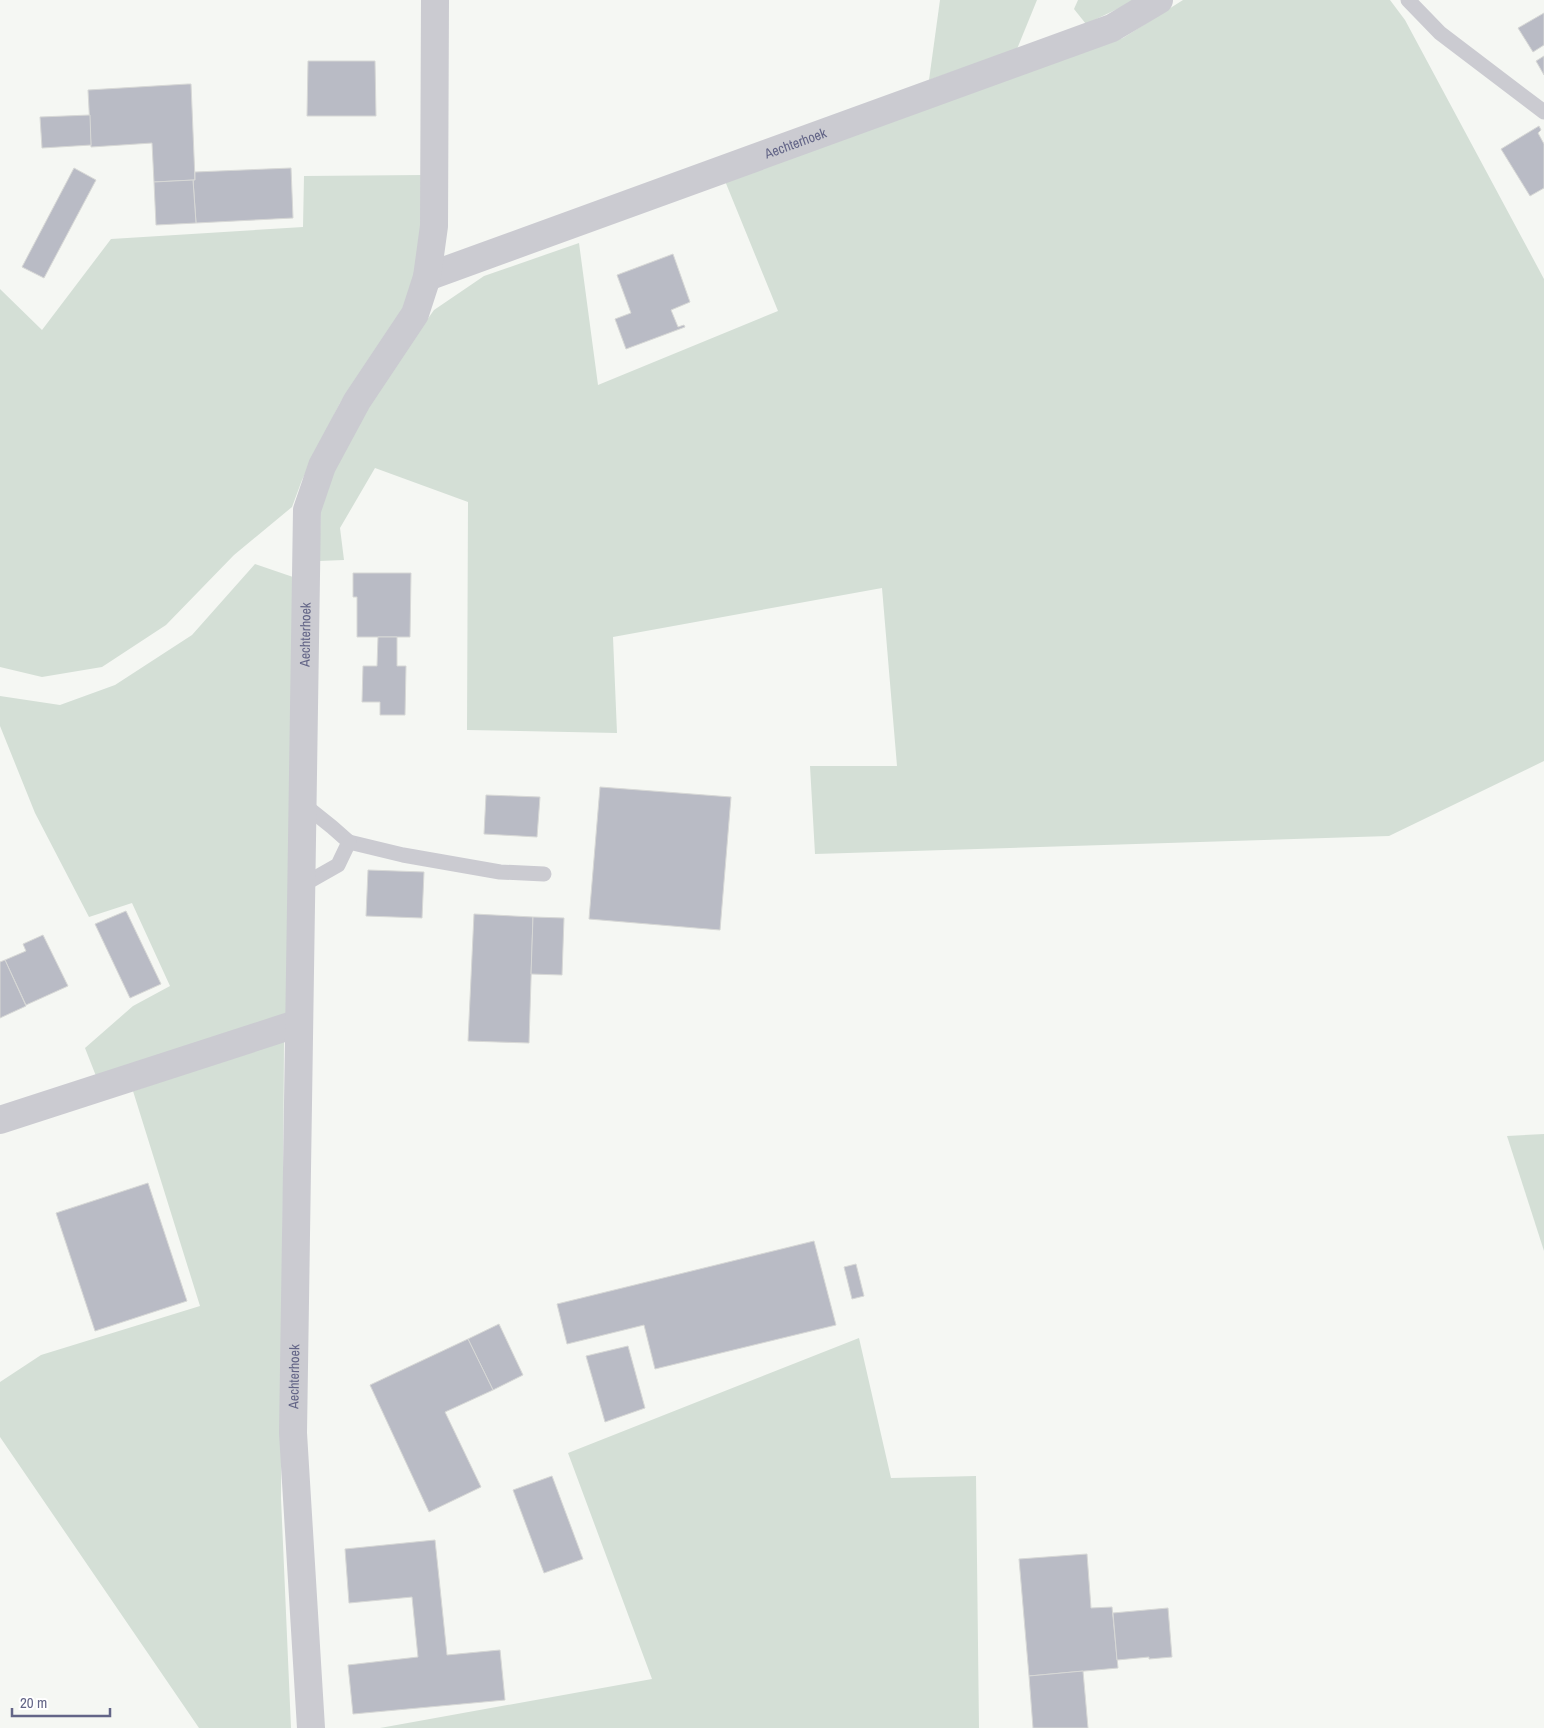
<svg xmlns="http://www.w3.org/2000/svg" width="1544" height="1728" viewBox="0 0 1544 1728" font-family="'Archivo Narrow',sans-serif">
<rect width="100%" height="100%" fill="#f5f7f3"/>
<g fill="#d4dfd6">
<polygon points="940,0 1037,0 1017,49 929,80"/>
<polygon points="1078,0 1136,0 1086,24 1074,9"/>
<polygon points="1183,0 1390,0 1405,20 1544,279 1544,761 1389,836 815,854 810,766 897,766 882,588 613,637 617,733 467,730 468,502 375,468 340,528 344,560 319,561 321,507 333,470 365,407 434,310 484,276 579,243 598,385 778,311 725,181 1123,38"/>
<polygon points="423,175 420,236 415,279 404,311 340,403 302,480 292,507 234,555 166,625 102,667 42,677 0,667 0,289 42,330 111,239 303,227 304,176"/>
<polygon points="255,564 293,577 288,1015 96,1076 85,1048 133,1006 170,986 132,903 89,917 35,813 0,726 0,696 60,705 115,685 192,635"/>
<polygon points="284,1041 281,1498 291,1728 199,1728 0,1437 0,1382 41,1355 200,1306 133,1091"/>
<polygon points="1544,1134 1544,1251 1507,1136"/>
<polygon points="859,1338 891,1478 976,1476 979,1728 380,1728 652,1679 568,1453"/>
</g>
<g fill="#b9bbc5" stroke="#d7d8d6">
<polygon points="1544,13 1544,45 1533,52 1518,28"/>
<polygon points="1544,56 1544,75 1536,61"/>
<polygon points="308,61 375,61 376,116 307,116"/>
<polygon points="188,84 191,84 195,180 154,182 152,143 91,147 88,90"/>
<polygon points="90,115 91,145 42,148 40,117"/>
<polygon points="1539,126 1541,130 1538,133 1544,144 1544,188 1530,196 1501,149"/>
<polygon points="74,168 96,180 44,278 22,267"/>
<polygon points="291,168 293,218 196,223 193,180 195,180 195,172"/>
<polygon points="193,180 196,223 156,225 154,182"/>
<polygon points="673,254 690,302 671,310 678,327 684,325 685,327 626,349 615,319 631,313 617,275"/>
<polygon points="353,573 411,573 410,637 357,637 357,597 353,597"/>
<polygon points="378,637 397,637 397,666 406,666 405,715 380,715 380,702 362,702 363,666 377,666"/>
<polygon points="600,787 731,797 720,930 589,919"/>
<polygon points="486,795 540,797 537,837 484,834"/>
<polygon points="368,870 424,872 422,918 366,916"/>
<polygon points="126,911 161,984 130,998 95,924"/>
<polygon points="474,914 533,917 529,1043 468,1041"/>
<polygon points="533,917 564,918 562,975 531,974"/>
<polygon points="43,935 68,986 26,1005 5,960 26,951 23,944"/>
<polygon points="5,960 26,1006 0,1018 0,962"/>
<polygon points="148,1183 187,1301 95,1331 56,1213"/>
<polygon points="814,1241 836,1325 655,1369 644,1325 567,1344 557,1304"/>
<polygon points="856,1264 864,1296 852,1299 844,1267"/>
<polygon points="499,1324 523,1375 493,1390 468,1339"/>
<polygon points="468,1339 493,1390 445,1412 481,1487 429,1512 370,1385"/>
<polygon points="628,1346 645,1408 605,1422 586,1356"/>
<polygon points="552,1476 583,1559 544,1573 513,1490"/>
<polygon points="435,1540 447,1655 500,1650 505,1700 353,1714 348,1665 418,1657 412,1597 349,1603 345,1549"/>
<polygon points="1087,1554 1091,1608 1112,1607 1118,1668 1029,1676 1019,1559"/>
<polygon points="1168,1608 1172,1657 1149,1659 1149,1657 1117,1660 1113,1613"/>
<polygon points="1083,1671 1088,1728 1033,1728 1029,1676"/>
</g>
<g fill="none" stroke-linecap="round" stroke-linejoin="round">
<g stroke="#cbcbd1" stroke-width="15">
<polyline points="1408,0 1440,33 1544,112"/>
<polyline points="349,842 403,855 500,872 544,874"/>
<polyline points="301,886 338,865 349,842 332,827 302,803"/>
</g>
<g stroke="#cbcbd1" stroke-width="28">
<path id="s1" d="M 427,277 L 1112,28 L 1159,0"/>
<polyline points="0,1120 299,1023"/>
<path id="s2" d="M 311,1728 L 293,1433 L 307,510 L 322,466 L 357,401 L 415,314 L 427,277 L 434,226 L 435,0"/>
</g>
</g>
<g text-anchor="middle" stroke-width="5" stroke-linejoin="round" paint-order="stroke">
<g font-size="14" fill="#636587" stroke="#fff">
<text dy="5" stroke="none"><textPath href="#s1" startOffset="392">Aechterhoek</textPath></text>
<text dy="5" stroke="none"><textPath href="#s2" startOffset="1094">Aechterhoek</textPath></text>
<text dy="5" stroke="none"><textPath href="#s2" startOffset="352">Aechterhoek</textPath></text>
</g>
</g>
<path d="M12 1708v8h98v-8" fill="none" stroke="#636587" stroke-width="2.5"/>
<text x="20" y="1708" font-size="15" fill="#636587" stroke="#ffffff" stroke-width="4" paint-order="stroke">20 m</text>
</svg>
